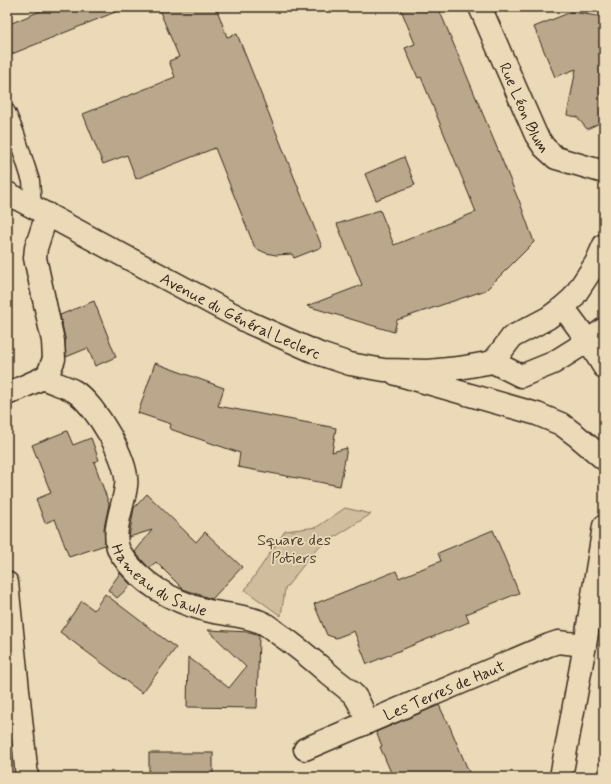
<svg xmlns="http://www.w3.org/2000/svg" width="611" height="784" viewBox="0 0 611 784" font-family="Mynerve,sans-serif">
<rect width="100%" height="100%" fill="#ecd9b7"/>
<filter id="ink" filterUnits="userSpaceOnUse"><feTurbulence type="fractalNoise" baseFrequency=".025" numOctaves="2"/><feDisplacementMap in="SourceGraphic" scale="8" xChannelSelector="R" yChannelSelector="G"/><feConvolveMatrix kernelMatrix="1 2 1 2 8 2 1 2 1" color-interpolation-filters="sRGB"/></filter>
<g filter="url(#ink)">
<polygon fill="#d0bd9e" stroke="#86745e" points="345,508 371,514 316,549 285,589 281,616 245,590 285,531 317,527"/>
<g fill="#bba88c" stroke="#3b2a1e">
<polygon points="50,7 124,7 125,8 7,56 7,25"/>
<polygon points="158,7 216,7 227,37 237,34 322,247 294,258 292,254 276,255 266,253 255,248 215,148 136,179 127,155 103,164 83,114 175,77 169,61 179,57"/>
<polygon points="400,7 438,7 495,143 518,199 519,200 534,242 486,290 397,320 394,332 307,306 362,285 337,224 380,210 394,245 476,212 421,77 418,78 405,48 415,44"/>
<polygon points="571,12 604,17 604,121 587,129 577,117 567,115 576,69 555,77 534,27"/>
<polygon points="404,157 415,185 376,200 365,174"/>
<polygon points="94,301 116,357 95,366 88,348 66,357 65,338 60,315"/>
<polygon points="155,363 224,388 218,406 336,428 332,452 347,448 340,486 238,467 240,453 170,429 171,424 138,413"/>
<polygon points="67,431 73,445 91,438 99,460 94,462 109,504 104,528 105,545 69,557 55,519 45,523 36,499 51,493 32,445"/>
<polygon points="147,494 196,542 205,532 242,567 212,599 183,589 156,562 149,568 135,552 152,530 129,537 134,508"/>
<polygon points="493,530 519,593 466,614 469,622 367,664 354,631 336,638 327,635 314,604 396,571 399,578 441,561 438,553"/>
<polygon points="120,573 131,585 117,598 108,590"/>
<polygon points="105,594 176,648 142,693 60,632 82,601 94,610"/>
<polygon points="208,630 250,632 259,635 257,708 187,707 188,657 229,688 246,667"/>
<polygon points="439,705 446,720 447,720 471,777 393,777 380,747 382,746 376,732"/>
<rect x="149" y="753" width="64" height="24"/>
</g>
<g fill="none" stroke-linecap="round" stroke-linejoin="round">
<g stroke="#3b2a1e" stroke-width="19">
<polyline id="service" points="7,112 16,134 31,181 33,206"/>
</g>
<g stroke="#3b2a1e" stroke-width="25">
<g id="minor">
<path id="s1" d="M 480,7 L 536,135 L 544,147 L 556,158 L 604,172"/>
<path id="s2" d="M 43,378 C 53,383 65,386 74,391 C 95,404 130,462 126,486 C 124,506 109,536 121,554 C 140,583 172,601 205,610 C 224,615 241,614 261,622 C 266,624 271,628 276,632 C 295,645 313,660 330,675 C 338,682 347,688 354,695 C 360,702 363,713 368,722"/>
<polyline points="7,394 43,378 48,374 54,359 53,341 35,258 36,248 47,214"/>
<polyline points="7,583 27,777"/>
<path id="s3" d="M 305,749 L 549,645 L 558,642 L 585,645"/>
</g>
</g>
<g stroke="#3b2a1e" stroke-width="25">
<g id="tertiary">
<polyline points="563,307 588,341 604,367"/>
<polyline points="396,374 537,414 561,424 577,436 604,459"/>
<polyline points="561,777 585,645 604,526"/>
</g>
</g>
<g stroke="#3b2a1e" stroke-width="25">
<g id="secondary">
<path id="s4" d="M 7,193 L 219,307 L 250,323 L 320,354 L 350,364 L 384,370 L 428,371 L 459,368 L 493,362 L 521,376 L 553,363 L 588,341 L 604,329"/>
<polyline points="493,362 512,337 548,318 563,307 573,298 596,263 604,245"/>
</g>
</g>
<use href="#service" stroke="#ecd9b7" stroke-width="16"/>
<use href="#minor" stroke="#ecd9b7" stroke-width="22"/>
<use href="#tertiary" stroke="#ecd9b7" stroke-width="22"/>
<use href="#secondary" stroke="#ecd9b7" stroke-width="22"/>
</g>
</g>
<g text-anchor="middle" stroke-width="3.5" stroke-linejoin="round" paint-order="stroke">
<g font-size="16" fill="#3b2a1e" stroke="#ecd9b7">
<text dy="6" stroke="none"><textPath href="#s1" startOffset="110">Rue Léon Blum</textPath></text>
<text dy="6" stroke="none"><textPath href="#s4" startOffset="264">Avenue du Général Leclerc</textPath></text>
<text dy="6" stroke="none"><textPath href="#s2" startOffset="262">Hameau du Saule</textPath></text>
<text dy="6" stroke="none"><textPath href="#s3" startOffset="151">Les Terres de Haut</textPath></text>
</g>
<g font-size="16" fill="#514031" stroke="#ecd9b7">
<text x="294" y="545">Square des<tspan x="294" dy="18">Potiers</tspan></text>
</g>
</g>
<rect width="611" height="784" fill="none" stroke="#ecd9b7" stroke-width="24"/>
<rect x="12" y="12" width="587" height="760" fill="none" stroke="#3b2a1e" stroke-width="1.5" filter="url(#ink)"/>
</svg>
